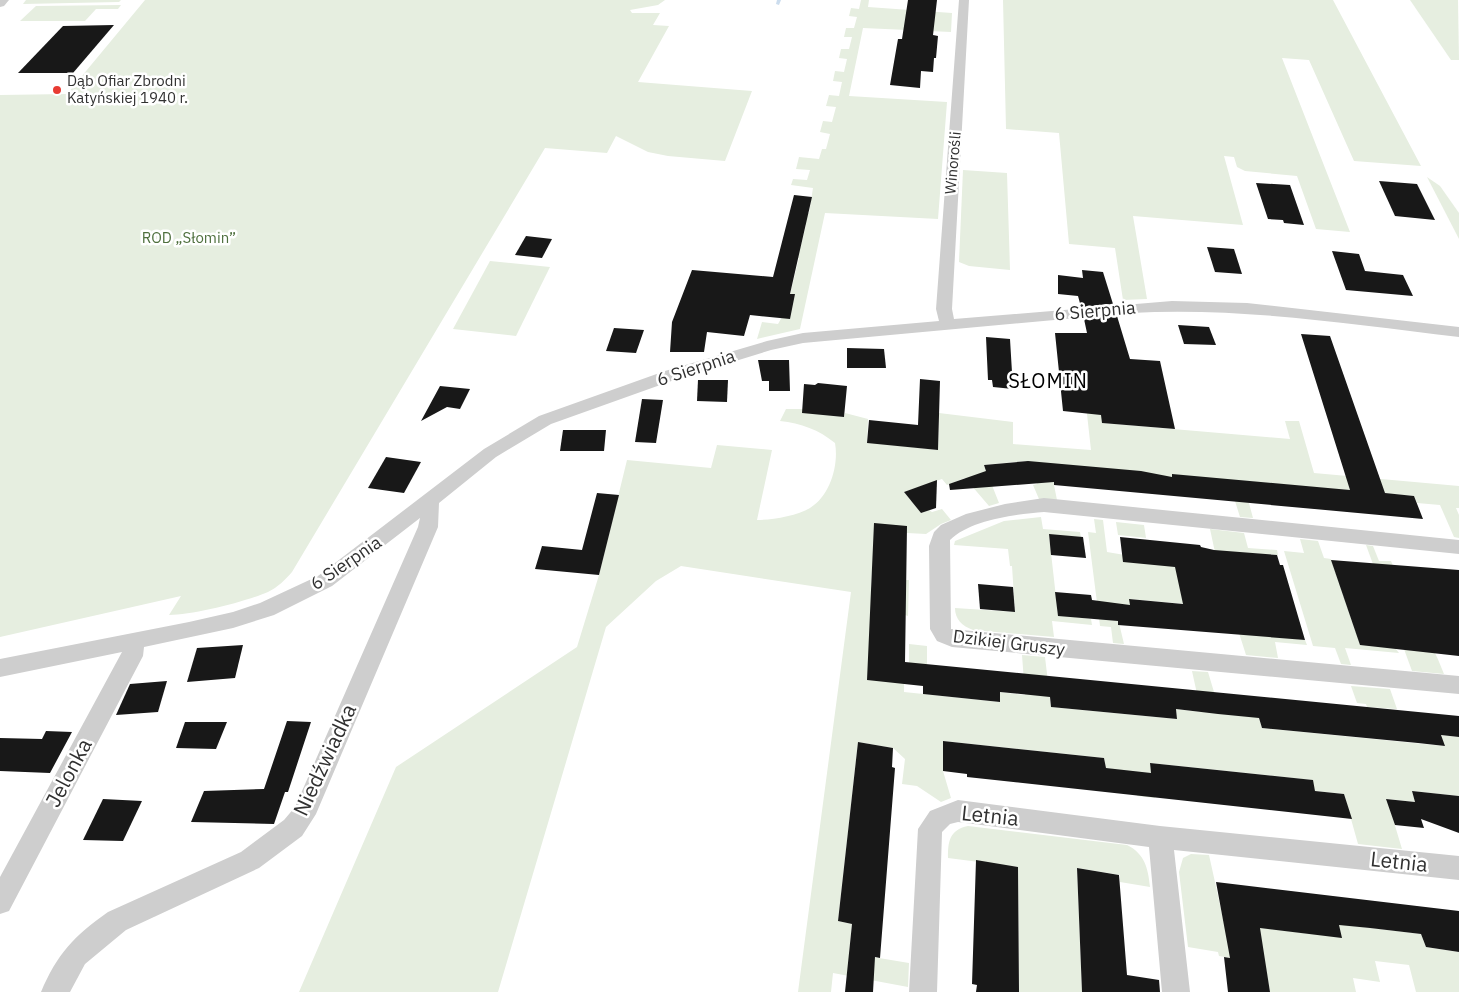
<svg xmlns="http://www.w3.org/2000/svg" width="1459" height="992" viewBox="0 0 1459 992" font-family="'IBM Plex Sans',sans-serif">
<rect width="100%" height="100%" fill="#fff"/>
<g fill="#e6eee0">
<polygon points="26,0 121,0 119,2 23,4"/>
<path d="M 145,0 L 665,0 L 658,5 L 630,10 L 632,13 L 660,13 L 653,25 L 669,26 L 638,82 L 752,91 L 725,161 L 668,156 L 648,152 L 616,136 L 607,153 L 545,148 L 292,572 C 285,580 278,587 268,592 C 245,602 193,615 169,615 L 181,596 L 0,637 L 0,95 L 67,94 Z"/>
<polygon points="861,0 869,0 868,7 952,13 951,32 863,28 849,96 947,102 938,219 825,213 800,329 757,339 762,322 778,324 795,294 790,294 799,258 795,258 801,245 806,225 804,225 806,213 809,213 813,188 791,185 793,179 807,180 810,170 796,169 799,157 819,159 822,149 826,149 830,134 820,132 823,121 832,122 836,107 826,106 829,95 839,96 842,82 833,81 835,71 844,72 847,59 839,58 841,49 849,49 852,37 844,37 846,28 854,28 857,17 849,16 851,8 859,9"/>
<polygon points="1003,0 1333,0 1421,166 1354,161 1309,60 1282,58 1350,232 1316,229 1297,176 1245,171 1237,167 1234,157 1224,156 1243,225 1133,216 1147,299 1123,300 1115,248 1069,244 1059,133 1006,129"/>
<polygon points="1410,0 1458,0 1459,60 1451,60"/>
<polygon points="121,5 118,9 96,9 85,21 20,21 36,6"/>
<polygon points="963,170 1007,173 1010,270 969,266 959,262"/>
<polygon points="1427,177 1440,186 1459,213 1459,239"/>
<polygon points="490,261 550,267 516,336 453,329"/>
<path d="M 1086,405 L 1100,406 L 1103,423 L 1290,439 L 1285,421 L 1299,421 L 1314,473 L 1459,486 L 1459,508 L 1456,508 L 1459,515 L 1459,538 L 1454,537 L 1440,505 L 1417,503 L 1414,496 L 1243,481 L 1253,518 L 1240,517 L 1235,501 L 1172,474 L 1173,481 L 1054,485 L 1057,500 L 1039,499 L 1033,485 L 1037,484 L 1026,461 L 984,465 L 999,503 L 989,506 L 965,478 L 947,485 L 942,479 L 904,492 L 921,513 L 929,510 L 932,512 L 942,509 L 951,520 L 941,524 L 926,534 L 907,533 L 872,570 L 871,587 L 906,590 L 906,580 L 909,580 L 908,616 L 905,615 L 904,692 L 1000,702 L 1000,692 L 1025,695 L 1022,655 L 1045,657 L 1051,707 L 1177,719 L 1176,709 L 1201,712 L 1192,671 L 1208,672 L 1214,692 L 1259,718 L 1262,728 L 1444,746 L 1441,735 L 1459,737 L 1459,796 L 1412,791 L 1415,802 L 1387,799 L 1402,849 L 1358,844 L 1344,794 L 1315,791 L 1312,780 L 1150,763 L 1155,798 L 1137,796 L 1133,772 L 1106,768 L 1104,758 L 943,741 L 943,771 L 951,798 L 941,802 L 917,786 L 902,784 L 905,759 L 893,748 L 858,742 L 838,921 L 852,924 L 849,953 L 909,963 L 908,987 L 833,973 L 831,992 L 798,992 L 851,592 L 681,566 L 656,581 L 606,627 L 498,992 L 299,992 L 396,767 L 577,647 L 599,575 L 627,460 L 711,468 L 717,445 L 772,450 L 757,520 C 771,520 797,516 810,508 C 830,496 839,465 835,443 C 819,430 801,423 780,421 L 786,409 L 802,409 L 844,417 L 845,413 L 868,419 L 867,442 L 938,450 L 939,413 L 1013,422 L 1013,444 L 1091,450 Z"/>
<path d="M 1041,517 L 1043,529 L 1080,532 L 1081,537 L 1049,535 L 1058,615 L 1091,619 L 1092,625 L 1052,621 L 1054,637 L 973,630 C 962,626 955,619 955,608 L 1015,612 L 1012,566 L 1010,566 L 1008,549 L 954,545 L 955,541 L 1004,521 Z"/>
<polygon points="1094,519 1103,520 1107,552 1219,571 1210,529 1244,533 1248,548 1277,550 1278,555 1246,553 1268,636 1305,640 1307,645 1275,642 1278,658 1246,655 1239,633 1228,608 1130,599 1130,607 1115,606 1124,644 1113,643 1111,627 1100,626 1088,532 1096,533"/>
<polygon points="1116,522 1144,525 1146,538 1118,535"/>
<polygon points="1300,539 1318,541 1324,558 1331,559 1360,644 1395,648 1399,653 1345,648 1351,665 1341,664 1335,648 1313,646 1284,551 1304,553"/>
<path d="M 1366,545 L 1373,546 L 1379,561 L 1391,561 C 1406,600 1429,635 1444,674 L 1412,671 Z"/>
<polygon points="909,644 927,646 927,664 909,673"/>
<polygon points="1351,686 1390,689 1397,709 1367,707 1366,704 1357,703"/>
<path d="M 968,826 L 1127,845 C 1145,854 1148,868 1150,887 L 1120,882 L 1120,875 L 1077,868 L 1082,992 L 1019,992 L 1018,867 L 948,858 C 948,842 949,830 968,826 Z"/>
<polygon points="1191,854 1209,855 1224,923 1311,934 1338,924 1421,934 1426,947 1459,952 1459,992 1416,992 1409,965 1375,961 1380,982 1353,978 1356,992 1270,992 1265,964 1219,956 1218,952 1188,947 1179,872 1183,858"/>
</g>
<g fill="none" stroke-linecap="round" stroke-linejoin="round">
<polygon fill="#cde" fill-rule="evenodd" points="777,0 781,0 779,5 776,4"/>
</g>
<g fill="#181818">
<polygon points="908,0 937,0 933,35 938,36 936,58 934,58 933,72 921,71 920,88 890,85 898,39 902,39"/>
<polygon points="114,25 73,73 18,73 63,26"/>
<polygon points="1379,181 1417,184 1435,220 1395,216"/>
<polygon points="1256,183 1290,185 1304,225 1284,223 1283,220 1268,219"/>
<polygon points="794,195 812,197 790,294 795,294 790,319 750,315 744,336 707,332 704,352 670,352 672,322 692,270 773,277"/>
<polygon points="526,236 552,239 542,258 515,255"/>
<polygon points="1207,247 1234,249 1242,274 1215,272"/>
<polygon points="1332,251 1359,254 1365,271 1403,275 1413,296 1346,290"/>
<polygon points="1082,270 1103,272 1113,304 1081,307 1078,296 1058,294 1058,275 1083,278"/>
<polygon points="1117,316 1130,359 1160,361 1175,429 1102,423 1101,415 1063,411 1055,333 1087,333 1084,319"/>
<polygon points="1178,325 1209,327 1216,345 1184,344"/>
<polygon points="614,328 644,330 636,353 606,351"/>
<polygon points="1301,334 1330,336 1385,493 1414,496 1423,519 1054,485 1054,482 950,490 949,484 986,471 984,465 1028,461 1141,471 1172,477 1172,474 1350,490"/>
<polygon points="986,337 1010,339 1013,389 993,387 992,380 988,380"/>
<polygon points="847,348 884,349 886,368 847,368"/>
<polygon points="758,360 789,360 790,391 769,391 769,381 762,381"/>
<polygon points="920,379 940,381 938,450 867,443 869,420 918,425"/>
<polygon points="698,380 728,380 727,402 697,401"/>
<polygon points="818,383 847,386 844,417 802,413 804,384 815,385"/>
<polygon points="440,386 470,389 460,409 447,407 421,421"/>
<polygon points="642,399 663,400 656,443 635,442"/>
<polygon points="563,430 606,430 604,451 560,451"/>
<polygon points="386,457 421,462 404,493 368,488"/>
<polygon points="937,480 936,508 921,513 904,492"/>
<polygon points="597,493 619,495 599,575 535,569 542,546 582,550"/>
<polygon points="874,523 907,526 905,662 1459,716 1459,737 1441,735 1445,746 1418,743 1262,728 1259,718 1218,714 1176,709 1177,719 1051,707 1050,697 1000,692 1000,702 923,694 923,686 867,680"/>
<polygon points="1049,534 1083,537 1086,558 1051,555"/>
<polygon points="1120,537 1200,545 1201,547 1214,550 1277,555 1280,565 1283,565 1305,640 1118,625 1118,621 1058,616 1055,592 1091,595 1092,600 1130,605 1129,599 1183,604 1175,567 1123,562"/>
<polygon points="1331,560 1459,570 1459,656 1360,645"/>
<polygon points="978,584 1013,587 1015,612 980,609"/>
<polygon points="243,645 235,678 187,682 197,648"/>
<polygon points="167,681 158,712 116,715 130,684"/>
<polygon points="287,721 311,722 288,792 285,792 274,824 191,822 204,791 264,789"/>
<polygon points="185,722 227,722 216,749 176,748"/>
<polygon points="46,731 72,732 50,773 0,771 0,738 42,739"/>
<polygon points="943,741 1104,758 1106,768 1151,773 1150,763 1313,780 1315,791 1344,794 1352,819 967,777 967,774 943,771"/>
<polygon points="858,742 893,748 892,767 895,768 880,958 875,957 873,992 845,992 852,924 838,921"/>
<polygon points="1412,791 1459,796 1459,833 1421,819 1424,828 1395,825 1386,799 1415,802"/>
<polygon points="103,799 142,801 123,841 83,840"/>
<polygon points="976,860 1018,867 1019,992 976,992 977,985 972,984"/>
<polygon points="1077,868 1119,875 1127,975 1159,980 1160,992 1082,992"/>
<polygon points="1216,882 1459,911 1459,952 1426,947 1421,934 1370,928 1339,925 1342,938 1260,928 1270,992 1228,992 1224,957 1230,958"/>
</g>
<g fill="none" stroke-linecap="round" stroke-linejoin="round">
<g fill="#cecece" fill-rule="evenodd">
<polygon points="0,0 9,0 4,6 0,7"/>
<path d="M 959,0 L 969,0 L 952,309 L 954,319 L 1172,301 L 1247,303 L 1459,327 L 1459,337 C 1350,324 1241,307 1131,313 L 803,343 L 771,350 L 677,379 L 551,424 L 496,457 L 439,503 L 438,527 L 316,814 L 302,836 L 259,868 L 126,930 L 85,964 L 70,992 L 41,992 C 57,954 74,936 108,912 L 241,852 L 284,820 L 295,807 L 418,527 L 420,518 L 332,586 L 274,615 L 233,628 L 144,647 L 143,656 L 9,911 L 0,914 L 0,877 L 122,652 L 0,677 L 0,659 L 189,622 L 233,612 L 260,603 L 318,576 L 484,449 L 539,416 L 665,371 L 767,341 L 803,333 L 939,321 L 936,309 Z"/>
<path d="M 1044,498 L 1459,540 L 1459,554 L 1044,512 C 1016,514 970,520 950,540 L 951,629 L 1459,676 L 1459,694 L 952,647 L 937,641 L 930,629 L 929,546 L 934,532 L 941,525 L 966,514 L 1005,504 Z"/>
<polygon points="958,800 1160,826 1459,856 1459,880 1174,850 1190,992 1162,992 1149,847 958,822 950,824 942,832 937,992 909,992 918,829 930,811"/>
</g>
</g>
<circle fill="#e83b33" stroke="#fff" stroke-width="2" cx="57" cy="90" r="5"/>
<g text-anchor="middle" stroke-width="5" stroke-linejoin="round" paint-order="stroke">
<g font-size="15" fill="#313131" stroke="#fff" text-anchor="start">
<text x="67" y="86">Dąb Ofiar Zbrodni<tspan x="67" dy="17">Katyńskiej 1940 r.</tspan></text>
</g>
<g font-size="15" fill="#313131" stroke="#fff">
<text transform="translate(953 163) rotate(-85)" y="5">Winorośli</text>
</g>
<g font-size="15" fill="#4e6f3d" stroke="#fff">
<text x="189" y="243">ROD „Słomin”</text>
</g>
<g font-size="18" fill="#313131" stroke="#fff">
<text transform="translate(1095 311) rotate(-5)" y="6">6 Sierpnia</text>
<text transform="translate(696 368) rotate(-18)" y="6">6 Sierpnia</text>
<text transform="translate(346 563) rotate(-34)" y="6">6 Sierpnia</text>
<text transform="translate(1009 643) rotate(7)" y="6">Dzikiej Gruszy</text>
</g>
<g font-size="20" letter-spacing="1" fill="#000" stroke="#fff">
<text x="1048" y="388">SŁOMIN</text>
</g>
<g font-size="21" fill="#313131" stroke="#fff">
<text transform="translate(325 760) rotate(-65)" y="7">Niedźwiadka</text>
<text transform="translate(69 773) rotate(-62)" y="7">Jelonka</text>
<text transform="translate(990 816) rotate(6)" y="7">Letnia</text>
<text transform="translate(1399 862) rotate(6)" y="7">Letnia</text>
</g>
</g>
</svg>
